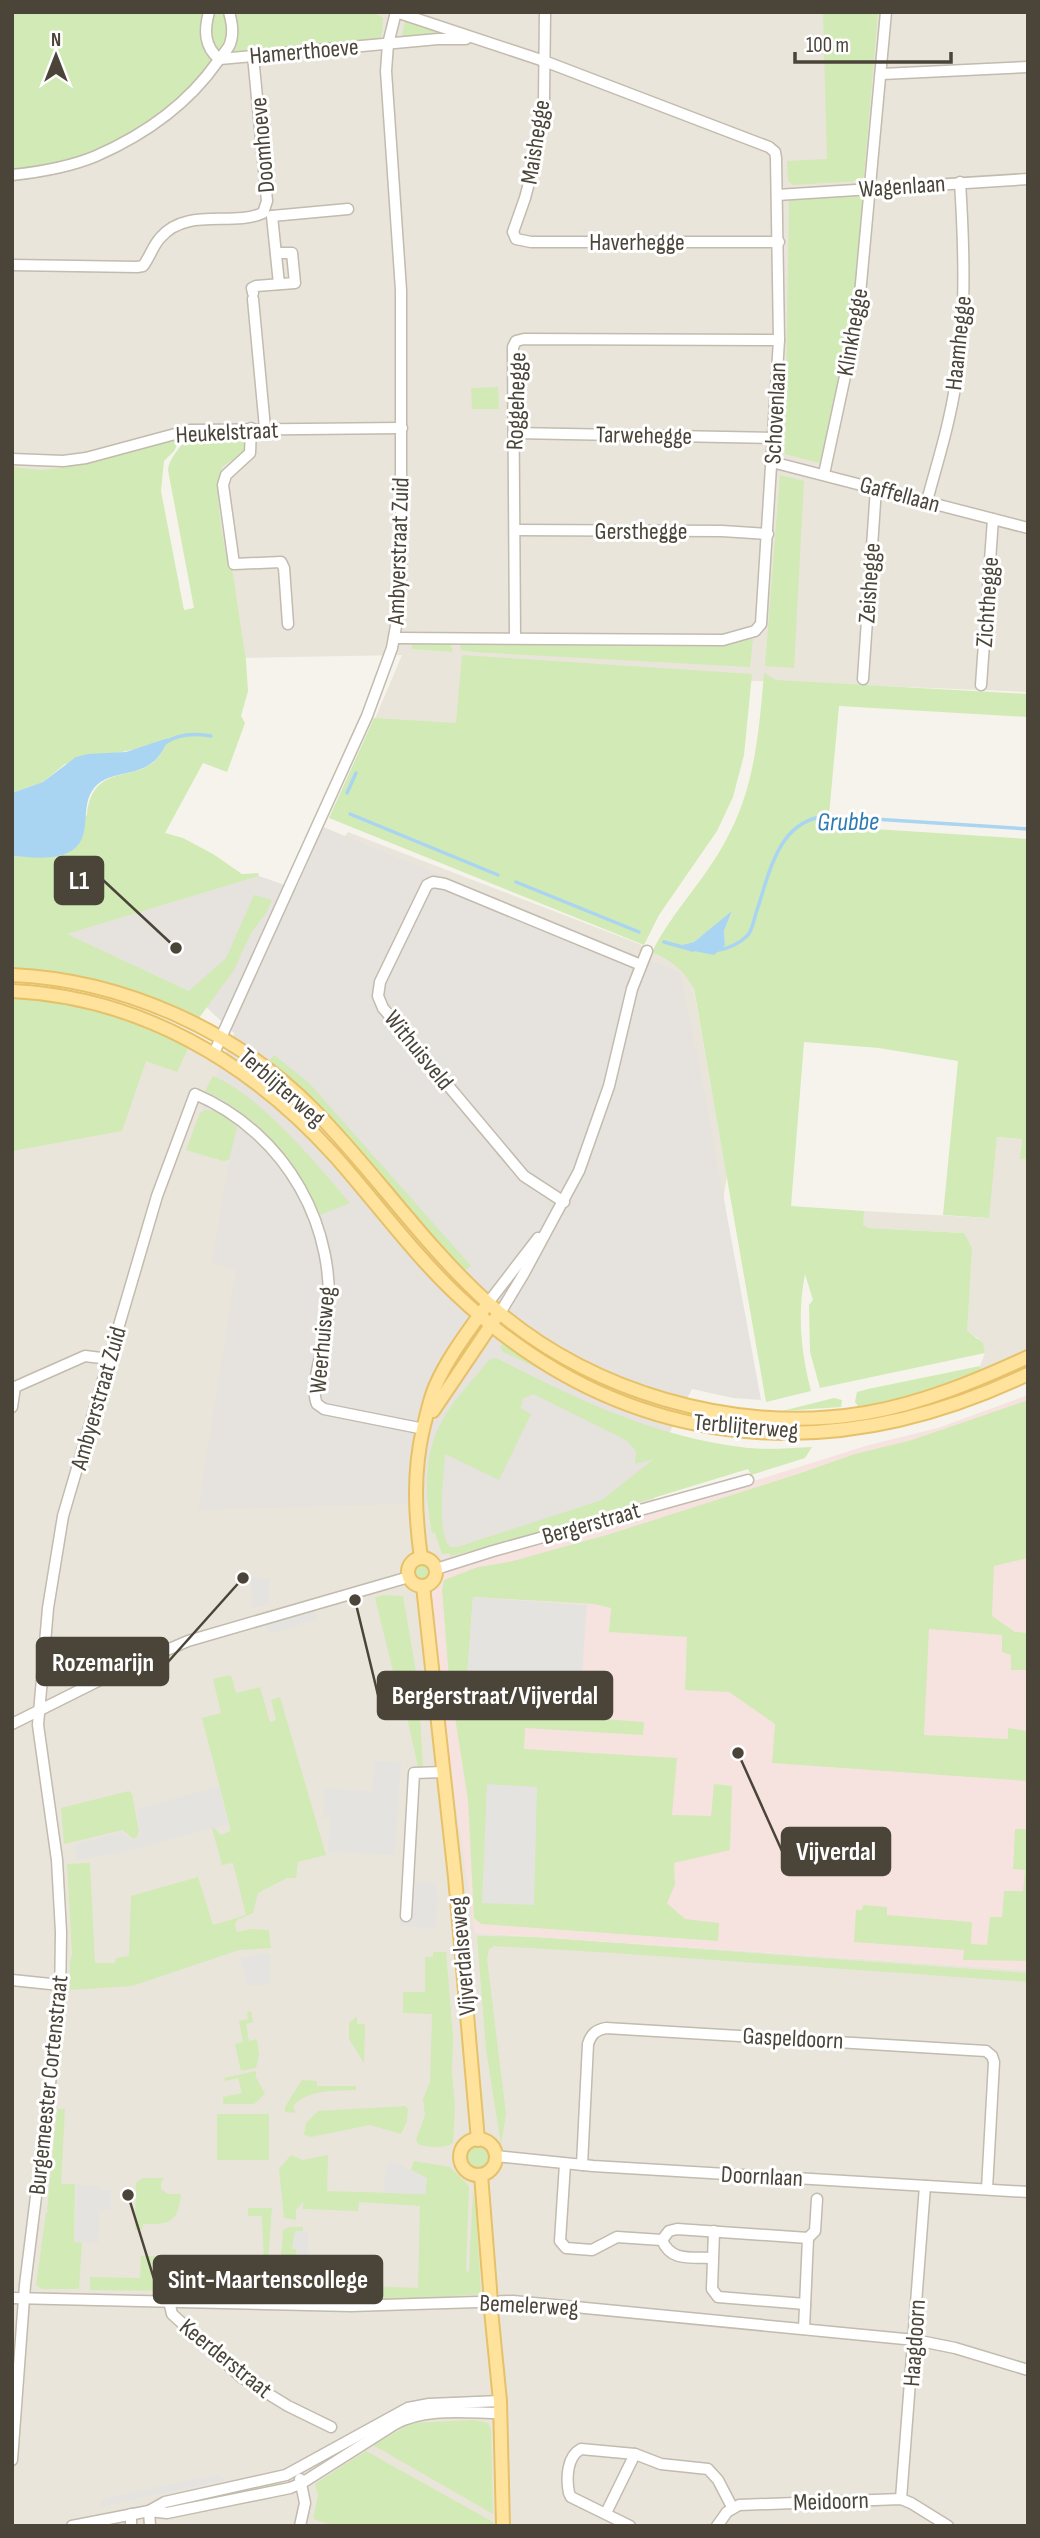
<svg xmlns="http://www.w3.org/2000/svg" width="1040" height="2538" viewBox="0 0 1040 2538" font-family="'Sofia Sans Condensed',sans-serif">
<rect width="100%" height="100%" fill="#f6f3ec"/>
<g fill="#eae5da">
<polygon points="12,12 1028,12 1028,692 461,669 458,727 374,721 402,655 243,658 216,520 211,433 182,435 51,472 12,470"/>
<polygon points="348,832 689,963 727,1176 718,1232 662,1368 654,1502 475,1933 1028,1970 1028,2526 12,2526 12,1002 163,1034 221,1063 282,928"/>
<polygon points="997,1137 1022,1139 1021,1159 1028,1160 1028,1354 1004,1365 981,1371 980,1366 985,1353 978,1338 967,1332 964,1233 868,1228 863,1226 862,1218 864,1211 988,1218"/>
</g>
<polygon fill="#e6e2dd" points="323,827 680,973 697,1053 761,1400 733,1398 692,1389 657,1457 602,1500 457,1547 441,1548 432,1503 198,1510 236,1270 212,1263 231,1148 192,1131 235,1034 189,991 66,934 259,876 296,889"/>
<polygon fill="#f6e3e0" points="1028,1395 1028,1970 475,1933 422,1573 654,1502 712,1494 869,1445 938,1428"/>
<g fill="#d2eab5" fill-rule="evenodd">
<path d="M 12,12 L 356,12 L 377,14 L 383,18 L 382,34 L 379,40 C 343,44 308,48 272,52 C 259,53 242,52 230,57 C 207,66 194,85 176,100 C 124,141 78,163 12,172 Z"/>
<polygon points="823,12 878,12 864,176 859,181 793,185 788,181 787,161 827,159"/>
<polygon points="405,20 445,32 445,36 402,37"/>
<polygon points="865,193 859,280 830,433 825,451 819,463 785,454 789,200 794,197"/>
<polygon points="498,387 499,409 472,409 471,388"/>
<path d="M 244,431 L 244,452 L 222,467 C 214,502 222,534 229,568 L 232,568 L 246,661 L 248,691 L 241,716 L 245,723 L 227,772 L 203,763 L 165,833 L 183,838 L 213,854 L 242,874 L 258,873 L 259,876 L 67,934 L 189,991 L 226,958 L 254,895 L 272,900 L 266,913 L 251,933 L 234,970 L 199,1018 L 151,998 L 148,1001 L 12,972 L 12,856 L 25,857 L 87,815 C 93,752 154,794 167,738 L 145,747 L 65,764 L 43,782 L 12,793 L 12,467 L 41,470 L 60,468 L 176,436 L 177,445 L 174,451 L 164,461 L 161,491 L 184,610 L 194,608 L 168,470 C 169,457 182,447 189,433 Z"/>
<polygon points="780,475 804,481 794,668 765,666"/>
<polygon points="753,639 750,667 473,652 461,650 460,647 463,642 596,645 720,645"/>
<polygon points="412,642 450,642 453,652 412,649"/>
<polygon points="462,655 752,674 744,755 733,797 717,831 659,915 644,945 329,818 374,718 456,723"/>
<path d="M 764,673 L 776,680 L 1028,694 L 1028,717 L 839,706 L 828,826 L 1028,839 L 1028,1160 L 1020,1159 L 1022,1139 L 997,1137 L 989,1218 L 943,1215 L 958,1061 L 879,1048 L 804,1042 L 791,1206 L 864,1211 L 863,1225 L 868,1228 L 964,1233 L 972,1248 L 967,1331 L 983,1343 L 985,1353 L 820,1388 L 810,1352 L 809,1305 L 813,1300 L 805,1274 C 797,1314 801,1352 811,1391 L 766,1402 L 694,989 C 684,970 671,960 652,952 C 672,912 705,880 726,840 C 755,788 759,731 764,673 ZM 732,912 L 724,931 L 725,945 L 683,945 L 694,942 Z"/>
<polygon points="12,994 99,1008 190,1044 177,1072 146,1061 122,1131 12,1151"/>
<polygon points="274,1055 309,1083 471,1266 464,1271 303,1089 269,1061"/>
<path d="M 213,1076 C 260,1095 317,1164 350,1203 L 320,1215 C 297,1161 258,1116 205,1091 Z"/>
<polygon points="205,1110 217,1111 237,1127 229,1160 223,1161 186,1150 200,1113"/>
<polygon points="504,1344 550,1374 503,1352 500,1346"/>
<path d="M 496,1358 C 579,1400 653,1437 748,1448 C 769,1450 791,1448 812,1447 L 805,1458 L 751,1475 L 748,1469 L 519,1539 L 451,1556 L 449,1553 L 442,1554 L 435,1533 L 432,1533 C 425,1497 423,1454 442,1421 C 454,1399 473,1380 489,1360 ZM 533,1394 L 626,1440 L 636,1451 L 635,1464 L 654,1459 L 602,1500 L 457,1547 L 450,1547 C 436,1532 444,1475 445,1454 L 499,1480 L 531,1414 L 520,1408 L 522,1405 L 522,1399 Z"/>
<polygon points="980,1366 981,1371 928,1392 867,1405 858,1406 855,1402 857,1392 868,1389"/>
<polygon points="834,1398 842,1400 841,1407 782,1411"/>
<polygon points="1028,1400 1028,1558 994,1566 992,1616 1015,1632 1028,1633 1028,1670 1011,1670 1011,1655 1002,1652 1002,1635 929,1629 924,1735 1008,1739 1008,1728 1028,1731 1028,1781 772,1763 775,1724 729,1692 685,1690 687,1637 609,1632 611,1608 594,1604 473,1597 465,1702 473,1709 644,1722 643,1735 525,1728 524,1749 677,1758 672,1815 711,1816 714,1784 732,1786 730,1850 674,1863 675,1885 667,1903 685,1919 719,1923 718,1941 481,1924 474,1918 468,1800 449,1679 442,1589 444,1580 478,1567 509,1562 610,1534 798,1474 855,1454 912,1440"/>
<circle cx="422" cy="1572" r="9"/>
<polygon points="383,1595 403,1596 418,1684 423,1766 418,1767 404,1703 393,1671 375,1598"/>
<polygon points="231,1675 236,1693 260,1687 270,1722 276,1720 271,1700 280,1697 326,1855 298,1862 296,1878 287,1878 258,1893 253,1913 237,1920 235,1925 237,1932 251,1929 269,1930 271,1948 239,1950 132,1986 70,1990 70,1961 72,1954 67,1864 90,1863 95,1963 115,1963 116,1958 129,1956 131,1896 198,1877 213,1925 246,1915 233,1863 222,1865 212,1828 214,1828 221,1835 231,1831 202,1718 221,1713 213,1679"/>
<polygon points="129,1791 132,1794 139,1831 137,1837 133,1839 123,1830 64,1844 61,1808"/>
<polygon points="1015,1829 1028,1829 1028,1961 963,1960 964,1950 854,1942 856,1910 862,1910 863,1905 887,1907 887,1915 972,1922 971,1944 987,1945 990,1917 1002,1917 1004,1891 1023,1891 1025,1870 1013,1869"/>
<polygon points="477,1936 533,1937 1028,1973 1028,1982 614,1953 494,1946 489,1949 487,1959 506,2114 501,2145 486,2049"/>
<path d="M 433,1952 L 446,1952 L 453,2038 L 452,2071 L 455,2109 L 453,2143 C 443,2149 430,2147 419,2145 L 416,2140 L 425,2115 L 423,2099 L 430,2082 L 432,2014 L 403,2013 L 403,1992 L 425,1992 L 425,1957 L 433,1957 Z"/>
<polygon points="251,2011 253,2022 246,2024 249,2041 257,2039 259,2055 256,2068 241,2071 235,2044 243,2042 239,2021 248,2019 247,2012"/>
<polygon points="357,2016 357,2024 365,2024 364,2063 349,2039 349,2023"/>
<polygon points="256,2071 256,2077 265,2094 254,2104 223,2104 223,2097 242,2093 238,2078 225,2081 224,2078"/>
<path d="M 302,2080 L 317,2081 L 317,2086 L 356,2086 L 356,2090 C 335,2091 308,2089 293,2106 L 296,2113 L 285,2112 L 285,2107 Z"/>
<polygon points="405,2106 408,2109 407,2121 401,2134 370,2125 311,2137 304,2135 306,2123 318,2111"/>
<polygon points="57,2109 65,2109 61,2184 75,2184 74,2242 82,2243 79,2289 42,2289 36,2285 46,2213 49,2211 47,2210"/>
<rect x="217" y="2114" width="52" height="46"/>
<circle cx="478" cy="2157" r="12"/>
<path d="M 291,2155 L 303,2160 L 328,2155 L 327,2191 L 425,2194 L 427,2178 L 411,2170 L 414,2161 L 450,2167 L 469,2186 L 466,2270 L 469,2273 L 473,2191 L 476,2206 L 481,2294 C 416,2299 343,2306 278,2294 L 283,2230 L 289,2227 L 303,2227 L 303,2231 L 295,2231 L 298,2283 L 418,2288 L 420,2206 L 359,2202 L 358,2211 L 303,2209 L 303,2202 L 296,2210 L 296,2220 L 284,2218 L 279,2169 Z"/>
<path d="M 143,2178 L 164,2178 L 161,2183 L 161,2189 L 168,2194 L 181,2194 C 178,2222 170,2225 143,2224 L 142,2230 L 135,2230 L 136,2182 Z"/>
<path d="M 248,2208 L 272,2208 L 266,2286 L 262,2292 L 90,2290 L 90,2277 L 140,2278 L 141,2256 L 171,2256 L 171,2279 L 256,2281 C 268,2266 262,2235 262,2216 L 248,2216 Z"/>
<polygon points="475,2420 488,2423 491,2429 493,2514 373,2445 412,2423"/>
<polygon points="366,2451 493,2522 493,2526 335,2526 313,2519 318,2495 315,2484"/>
<polygon points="281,2480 282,2487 156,2511 155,2507"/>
</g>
<g fill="#e5e3e0">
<polygon points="250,1578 269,1578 269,1605 253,1608"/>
<polygon points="473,1597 587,1605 580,1702 466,1695"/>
<polygon points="314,1610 317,1620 269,1634 266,1624"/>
<polygon points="375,1761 401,1762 395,1855 328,1852 330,1818 323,1817 325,1788 372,1791"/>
<polygon points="487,1784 537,1787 534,1905 482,1903"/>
<polygon points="219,1786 228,1824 116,1854 77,1860 75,1845 120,1832 132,1841 141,1835 137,1809"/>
<polygon points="411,1881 435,1883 438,1898 436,1929 399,1926 400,1918 409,1919"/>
<polygon points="263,1954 270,1954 270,1984 247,1986 240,1958"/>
<polygon points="392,2161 427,2178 425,2194 384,2193 385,2168"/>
<polygon points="76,2185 100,2186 101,2189 111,2189 111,2210 100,2210 98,2243 75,2242"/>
<polygon points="295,2231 308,2231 308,2281 298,2281 298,2249 292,2249"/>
<polygon points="216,2475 226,2480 100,2507 102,2501 108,2497"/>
</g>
<g fill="#a9d4f2">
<path d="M 168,738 C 153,786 110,763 92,791 C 80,809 93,838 71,851 C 55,861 30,857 12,856 L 12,793 L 43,782 L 76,757 L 88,754 L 126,752 Z"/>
<polygon points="732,911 724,931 725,945 714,955 694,951 682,945 694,942"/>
</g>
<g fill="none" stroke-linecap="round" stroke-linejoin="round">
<g stroke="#a9d4f2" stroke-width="3.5">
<path d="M 163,744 C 177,734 194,733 211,736"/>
<polyline points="347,793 356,773"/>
<polyline points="350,814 498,875"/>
<polyline points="516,882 639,932"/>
<polyline points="664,942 693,950"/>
<path d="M 718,950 C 728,949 740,943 747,936 C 753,930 754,918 757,910 C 770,872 778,820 827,816 L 1028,829"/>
</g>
<g stroke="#c2bbae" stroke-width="13">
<g id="minor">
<path d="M 209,12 C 204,30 204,46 219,59"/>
<polyline points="545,12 544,99 537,153 525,198 513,232 516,239 531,242 779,242"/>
<polyline points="220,59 438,39 466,39"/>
<polyline points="882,74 1028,67"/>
<path d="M 12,175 C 40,172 70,167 96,156 C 144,135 188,104 218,61 C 222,55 227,51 230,44 C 234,33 232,23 229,12"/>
<polyline points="777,195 1028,179"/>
<polyline points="272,216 348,209"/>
<polyline points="272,216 279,284"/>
<path d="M 12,265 L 137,267 L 143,266 C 150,257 153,245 161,237 C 187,207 232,227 263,213 L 267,201 L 253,56"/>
<polyline points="253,293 252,288 256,286 295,283 292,253 276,253"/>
<polyline points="253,299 265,428"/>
<polyline points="251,428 250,453 226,475 223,485 234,564 281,562 284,568 288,624"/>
<polyline points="514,433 774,438"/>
<polyline points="12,459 63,461 86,458 190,430 402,428"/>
<polyline points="772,462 1028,528"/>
<polyline points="824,474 858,316 886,12"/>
<path d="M 927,501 C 934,474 943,446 949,418 C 967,341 965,261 960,182"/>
<polyline points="515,530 722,531 768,534"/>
<polyline points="395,638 723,640 755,631 761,624 779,340 776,158 775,152 769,147 544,61 396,12"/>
<polyline points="515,638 513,347 516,341 524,339 779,340"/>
<polyline points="863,679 876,488"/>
<polyline points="981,685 993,519"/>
<polyline points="214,1053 367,716 392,648 400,604 401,575 401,290 386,71 388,44 396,12"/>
<polyline points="564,1202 524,1176 383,1008 378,996 380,982 427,885 433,882 445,884 641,965"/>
<polyline points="488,1303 538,1238"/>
<polyline points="500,1313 523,1275 579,1171 609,1086 632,989 647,951"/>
<polyline points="12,1407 15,1387 85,1356 109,1359"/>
<polyline points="436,1569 493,1551 748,1480"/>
<polyline points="12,1724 118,1671 188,1641 409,1577"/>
<polyline points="406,1916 414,1773 444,1772"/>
<polyline points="12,1980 60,1985"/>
<polyline points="496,2156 593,2166 1028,2192"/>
<polyline points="565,2164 560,2241 566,2248 592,2250 617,2237 662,2240 669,2231 677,2229 808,2238 804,2329"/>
<path d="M 582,2165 L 588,2044 C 591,2034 596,2030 606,2028 L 986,2051 L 992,2056 L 994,2062 L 987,2189"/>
<polyline points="714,2231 712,2289 718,2297 805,2304"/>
<polyline points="808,2238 815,2231 817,2199"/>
<path d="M 662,2240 C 671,2262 691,2257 712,2258"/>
<polyline points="12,2298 351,2306 513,2301 915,2340 955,2348 1028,2370"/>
<polyline points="169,2301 172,2314 241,2377 288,2406 331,2427"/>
<path d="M 12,2460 L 25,2285 L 60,2003 L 61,1932 L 57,1860 L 38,1725 L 48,1608 L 63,1516 L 157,1196 L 195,1094 C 286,1133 340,1228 327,1326 C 324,1346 309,1387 317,1404 L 324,1409 L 424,1429"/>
<polyline points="300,2479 305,2503 300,2526"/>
<polyline points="901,2499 925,2186"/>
<path d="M 149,2511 L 167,2513 L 290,2488 L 302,2483 L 395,2424 C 426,2407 467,2413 501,2413"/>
<polyline points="149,2511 150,2526"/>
<polyline points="606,2513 635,2454"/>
<polyline points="131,2514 131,2526"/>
<polyline points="72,2526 149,2511 165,2502 286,2475 408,2408 429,2404 500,2401"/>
<path d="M 630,2526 L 571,2497 L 569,2493 C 566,2478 567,2456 581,2449 L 635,2454 L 661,2464 L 708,2469 L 718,2480 L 732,2507"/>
<polyline points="717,2526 727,2512 739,2505 901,2499 911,2503 948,2526"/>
</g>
</g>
<g stroke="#e6c16a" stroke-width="16">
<g id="major">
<path d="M 12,975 C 123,980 235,1030 313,1109 C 374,1171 423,1244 487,1302 C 587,1392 734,1435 866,1413 C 923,1403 976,1381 1028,1357"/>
<path d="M 12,991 C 140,997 250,1062 334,1155 C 375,1201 411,1251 455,1293 C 620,1451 825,1471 1028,1374"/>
<polyline points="433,1411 495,1319"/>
<path d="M 421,1558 C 415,1514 413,1473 423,1429 C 427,1415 429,1401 435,1387 C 447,1359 466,1334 484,1309"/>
<circle cx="422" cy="1572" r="14"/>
<polyline points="423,1586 455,1877 478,2140"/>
<circle cx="478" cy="2157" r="18"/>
<polyline points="481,2175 490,2289"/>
<polyline points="491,2310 500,2401 503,2526"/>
</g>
</g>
<use href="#minor" stroke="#fff" stroke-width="10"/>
<use href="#major" stroke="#ffe39c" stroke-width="12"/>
<g stroke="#e6c16a" stroke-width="16" stroke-linecap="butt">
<polyline id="major-bridge" points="490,2289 491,2310"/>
</g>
<use href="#major-bridge" stroke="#ffe39c" stroke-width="12"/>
</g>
<g text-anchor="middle" stroke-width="6" stroke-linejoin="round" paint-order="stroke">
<g font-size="24" fill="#4b4439" stroke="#fff">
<text transform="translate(304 51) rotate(-5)" y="8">Hamerthoeve</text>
<text transform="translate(535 142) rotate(-81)" y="8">Maishegge</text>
<text transform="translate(262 145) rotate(-95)" y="8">Doomhoeve</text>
<text transform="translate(902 186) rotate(-4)" y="8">Wagenlaan</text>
<text x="637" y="250">Haverhegge</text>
<text transform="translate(852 332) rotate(-80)" y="8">Klinkhegge</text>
<text transform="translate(958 343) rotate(-84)" y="8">Haamhegge</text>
<text transform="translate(516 401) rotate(-88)" y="8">Roggehegge</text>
<text transform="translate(775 413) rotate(-87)" y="8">Schovenlaan</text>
<text transform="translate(227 432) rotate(-3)" y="8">Heukelstraat</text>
<text transform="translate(644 435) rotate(1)" y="8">Tarwehegge</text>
<text transform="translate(900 494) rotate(15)" y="8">Gaffellaan</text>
<text x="641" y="539">Gersthegge</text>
<text transform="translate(398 551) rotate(-88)" y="8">Ambyerstraat Zuid</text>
<text transform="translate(869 583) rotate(-86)" y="8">Zeishegge</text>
<text transform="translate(987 602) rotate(-86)" y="8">Zichthegge</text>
<text transform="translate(419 1050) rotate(51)" y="8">Withuisveld</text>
<text transform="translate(282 1087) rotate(41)" y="8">Terblijterweg</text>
<text transform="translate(322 1340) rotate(-85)" y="8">Weerhuisweg</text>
<text transform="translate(98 1398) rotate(-74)" y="8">Ambyerstraat Zuid</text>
<text transform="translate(746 1426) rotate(5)" y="8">Terblijterweg</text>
<text transform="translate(591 1523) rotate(-16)" y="8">Bergerstraat</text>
<text transform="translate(462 1956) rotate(-95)" y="8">Vijverdalseweg</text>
<text transform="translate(793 2038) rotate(3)" y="8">Gaspeldoorn</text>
<text transform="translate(48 2085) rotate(-84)" y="8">Burgemeester Cortenstraat</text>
<text transform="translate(762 2176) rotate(3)" y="8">Doornlaan</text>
<text transform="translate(529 2305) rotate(3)" y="8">Bemelerweg</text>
<text transform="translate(914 2343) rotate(-86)" y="8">Haagdoorn</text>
<text transform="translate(226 2358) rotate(39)" y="8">Keerderstraat</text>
<text transform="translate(831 2501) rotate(-2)" y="8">Meidoorn</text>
</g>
<g font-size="26" font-style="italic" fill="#2e7ab2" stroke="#fff">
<text transform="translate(848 821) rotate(-1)" y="9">Grubbe</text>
</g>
</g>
<path fill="none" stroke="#4b4439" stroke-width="2.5" d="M176 948L103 880M243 1578L168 1662M355 1600L378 1695M738 1753L782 1851M128 2195L154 2279"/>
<g fill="#4b4439" stroke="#fff" stroke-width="2.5">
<circle cx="176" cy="948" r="7"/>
<circle cx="243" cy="1578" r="7"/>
<circle cx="355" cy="1600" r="7"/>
<circle cx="738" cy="1753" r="7"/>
<circle cx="128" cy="2195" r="7"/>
</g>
<g fill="#4b4439" stroke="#4b4439" stroke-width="2.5">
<rect x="55" y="857" width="48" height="47" rx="7"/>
<rect x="37" y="1638" width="131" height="47" rx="7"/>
<rect x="378" y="1672" width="234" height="47" rx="7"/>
<rect x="782" y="1828" width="108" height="47" rx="7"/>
<rect x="154" y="2256" width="228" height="47" rx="7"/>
</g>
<g font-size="26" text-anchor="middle" font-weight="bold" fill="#fff">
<text x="79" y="889">L1</text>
<text x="103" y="1671">Rozemarijn</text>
<text x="495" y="1704">Bergerstraat/Vijverdal</text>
<text x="836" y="1860">Vijverdal</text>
<text x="268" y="2288">Sint-Maartenscollege</text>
</g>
<rect width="1040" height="2538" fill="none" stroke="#4b4439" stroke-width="28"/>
<g transform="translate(56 56)" stroke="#ffffff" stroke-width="5" paint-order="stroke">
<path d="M0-5L12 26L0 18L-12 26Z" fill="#4b4439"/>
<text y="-10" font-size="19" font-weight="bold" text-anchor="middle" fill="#4b4439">N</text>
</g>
<path d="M795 52v10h156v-10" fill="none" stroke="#4b4439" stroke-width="3.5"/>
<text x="806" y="52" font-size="21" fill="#4b4439" stroke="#ffffff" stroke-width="5" paint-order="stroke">100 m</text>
</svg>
